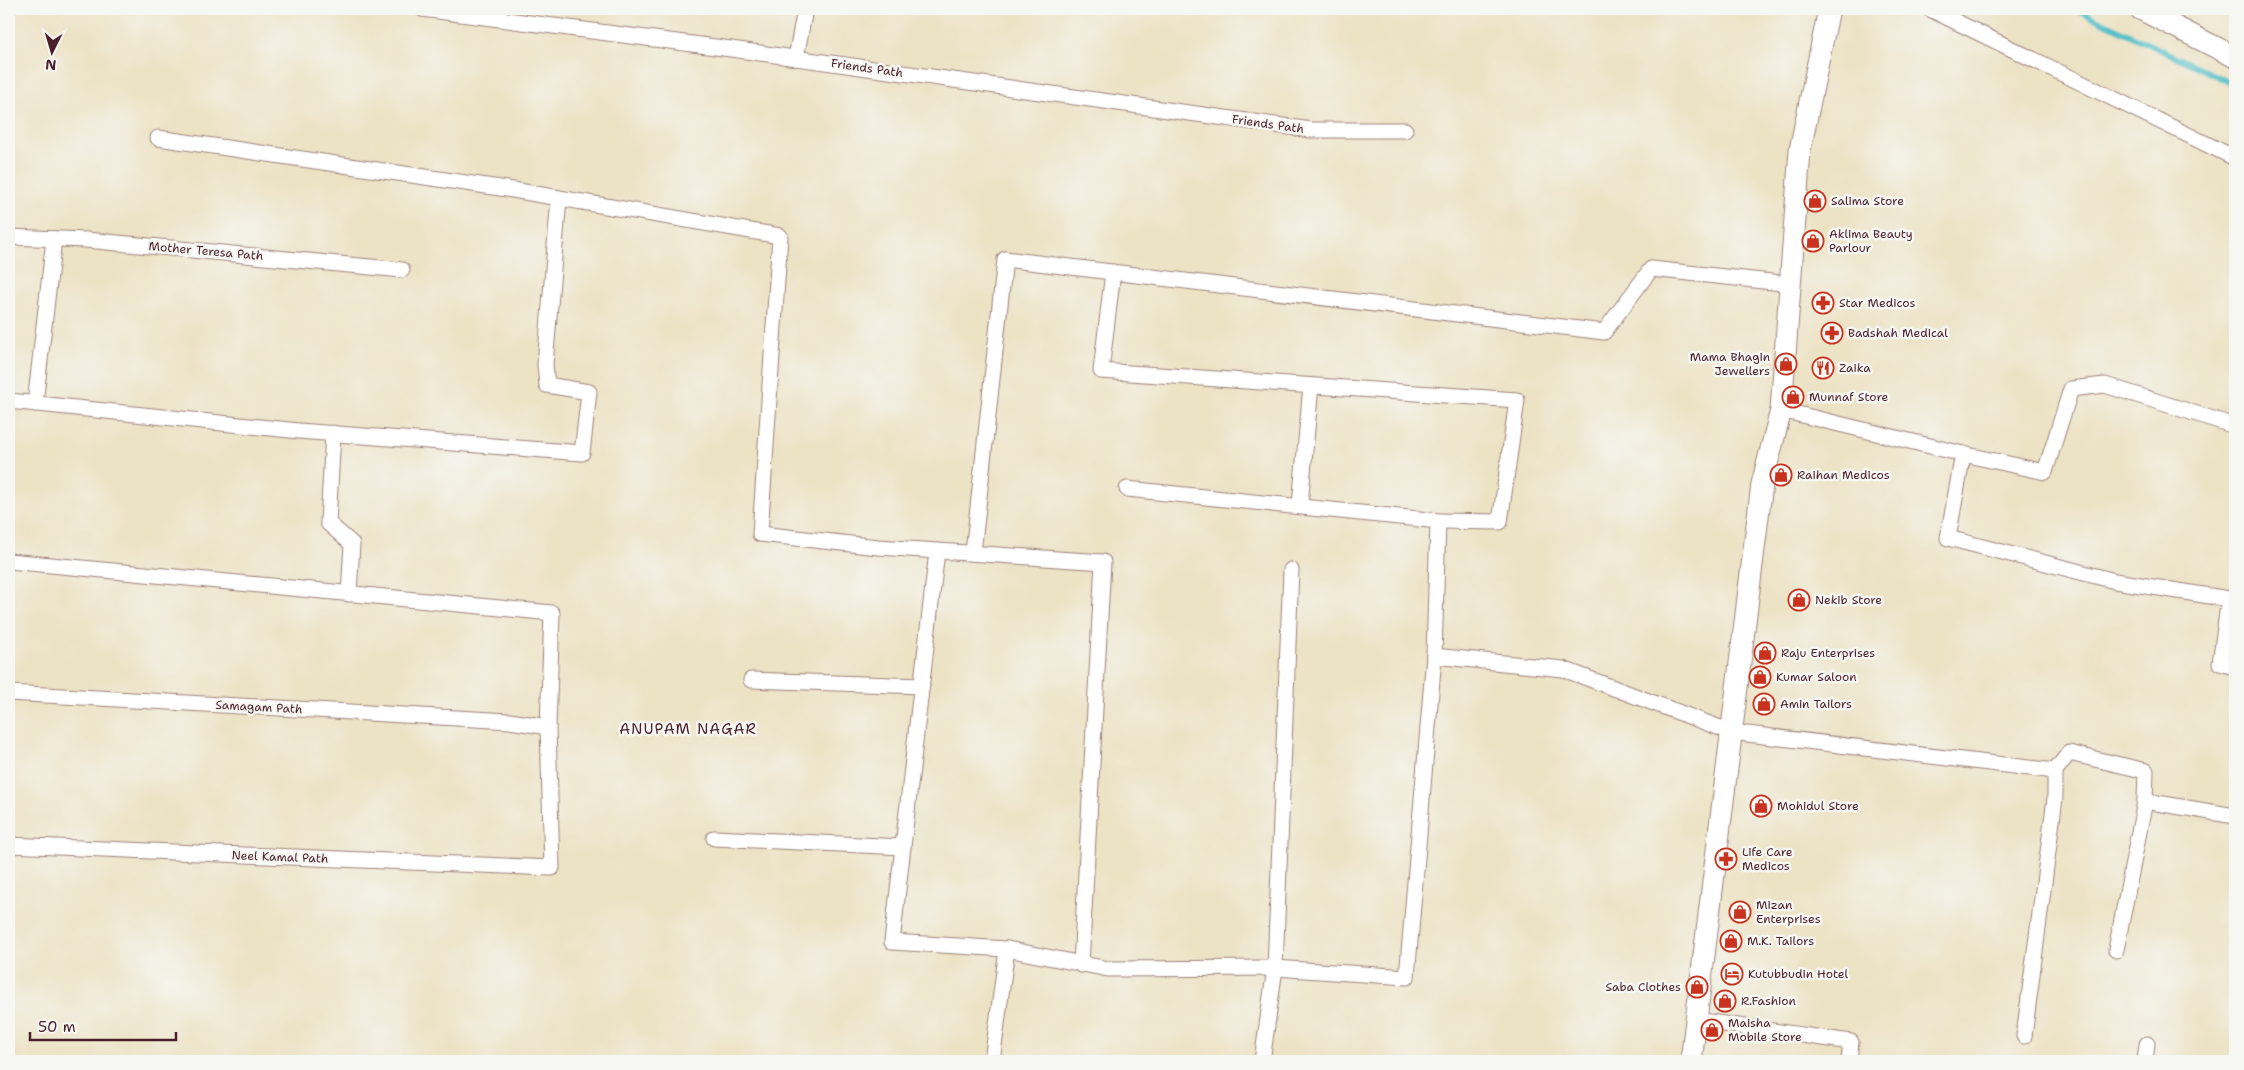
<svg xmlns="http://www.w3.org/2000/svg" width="2244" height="1070" viewBox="0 0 2244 1070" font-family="'Shantell Sans',sans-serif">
<rect width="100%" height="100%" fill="#f6f6f2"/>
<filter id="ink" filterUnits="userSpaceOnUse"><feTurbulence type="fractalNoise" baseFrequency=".02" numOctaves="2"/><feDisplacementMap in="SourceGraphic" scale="10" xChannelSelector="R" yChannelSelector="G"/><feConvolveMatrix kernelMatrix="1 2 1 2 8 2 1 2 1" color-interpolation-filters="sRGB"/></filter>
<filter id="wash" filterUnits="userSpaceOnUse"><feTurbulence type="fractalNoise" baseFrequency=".0096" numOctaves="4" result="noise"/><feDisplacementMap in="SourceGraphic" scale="20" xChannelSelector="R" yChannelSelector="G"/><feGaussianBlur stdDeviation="1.12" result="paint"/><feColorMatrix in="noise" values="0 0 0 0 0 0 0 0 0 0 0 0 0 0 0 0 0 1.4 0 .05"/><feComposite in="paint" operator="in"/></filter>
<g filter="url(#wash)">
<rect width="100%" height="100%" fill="#ece2c4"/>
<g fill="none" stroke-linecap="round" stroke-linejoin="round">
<polyline stroke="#51bfc8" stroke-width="5.5" points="2075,9 2235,85"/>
</g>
</g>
<g filter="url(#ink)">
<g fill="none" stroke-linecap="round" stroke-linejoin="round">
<g stroke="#9b8078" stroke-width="17">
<g id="street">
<polyline points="422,9 731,49 1311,130 1405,130"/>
<polyline points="1930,9 2235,158"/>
<polyline points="796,58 805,9"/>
<polyline points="158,138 507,189 780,236 760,534 878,547 1103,562 1081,965"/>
<polyline points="9,237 86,240 402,270"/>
<polyline points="1113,272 1101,371 1517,400 1500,522 1438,521"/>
<polyline points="9,401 299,431 582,453 589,392 547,385 545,365 559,198"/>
<polyline points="35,404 54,239"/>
<polyline points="1781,410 1963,454 2045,472 2071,389 2105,385 2235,426"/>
<polyline points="333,433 328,523 352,544 349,594"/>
<polyline points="1963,454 1948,538 2115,581 2235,600"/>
<polyline points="1300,505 1311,386"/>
<polyline points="937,551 892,942 1007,949 1108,969 1275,968 1407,977 1434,656 1438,521 1127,489"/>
<polyline points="973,553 1005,259 1604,332 1651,269 1790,284"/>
<polyline points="9,561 552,613 548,727 510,721 9,693"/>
<polyline points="2229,598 2220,663 2235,667"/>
<polyline points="1434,656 1563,669 1731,732 2055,771 2069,753 2146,771 2145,801 2235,816"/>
<polyline points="751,680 922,686"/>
<polyline points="714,838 903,847"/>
<polyline points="9,845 552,868 548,727"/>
<polyline points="2116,950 2145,801"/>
<polyline points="1696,1020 1851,1042 1849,1061"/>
<polyline points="2024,1036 2055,798 2055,771"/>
<polyline points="992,1061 1007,949"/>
<polyline points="1262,1061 1275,968 1291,570"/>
<polyline points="2145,1061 2147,1044"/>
</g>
</g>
<g stroke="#9b8078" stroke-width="23">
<g id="secondary">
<polyline points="2140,9 2235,57"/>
<polyline points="1691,1061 1762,484 1781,410 1800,150 1829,9"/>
</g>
</g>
<use href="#street" stroke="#fff" stroke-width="15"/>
<use href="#secondary" stroke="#fff" stroke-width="21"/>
</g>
</g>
<defs>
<g id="shop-ring" transform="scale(1.125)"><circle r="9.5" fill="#f6f6f2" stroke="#c8321e" stroke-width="1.5"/><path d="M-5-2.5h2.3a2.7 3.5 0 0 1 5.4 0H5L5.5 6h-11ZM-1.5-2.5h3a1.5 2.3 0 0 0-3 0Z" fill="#c8321e"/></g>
<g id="pharmacy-ring" transform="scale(1.125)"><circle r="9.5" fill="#f6f6f2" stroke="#c8321e" stroke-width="1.5"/><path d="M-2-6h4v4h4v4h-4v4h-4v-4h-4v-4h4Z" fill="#c8321e"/></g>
<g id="restaurant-ring" transform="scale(1.125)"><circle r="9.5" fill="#f6f6f2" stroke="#c8321e" stroke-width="1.5"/><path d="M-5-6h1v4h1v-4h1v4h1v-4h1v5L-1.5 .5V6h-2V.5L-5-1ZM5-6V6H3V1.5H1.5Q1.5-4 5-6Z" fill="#c8321e"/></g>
<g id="hotel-ring" transform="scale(1.125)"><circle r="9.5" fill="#f6f6f2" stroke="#c8321e" stroke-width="1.5"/><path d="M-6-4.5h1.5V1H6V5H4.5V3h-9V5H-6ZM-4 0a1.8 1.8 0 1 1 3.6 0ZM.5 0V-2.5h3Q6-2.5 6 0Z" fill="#c8321e"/></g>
</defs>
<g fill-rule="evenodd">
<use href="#shop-ring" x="1815" y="201"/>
<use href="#shop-ring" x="1813" y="241"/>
<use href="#pharmacy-ring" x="1823" y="303"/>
<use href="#pharmacy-ring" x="1832" y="333"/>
<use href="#shop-ring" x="1786" y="364"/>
<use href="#restaurant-ring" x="1823" y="368"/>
<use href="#shop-ring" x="1793" y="397"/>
<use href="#shop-ring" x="1781" y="475"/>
<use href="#shop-ring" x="1799" y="600"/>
<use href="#shop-ring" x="1765" y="653"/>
<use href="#shop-ring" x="1760" y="677"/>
<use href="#shop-ring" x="1764" y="704"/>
<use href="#shop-ring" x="1761" y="806"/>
<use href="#pharmacy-ring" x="1726" y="859"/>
<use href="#shop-ring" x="1740" y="912"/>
<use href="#shop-ring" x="1731" y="941"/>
<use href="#hotel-ring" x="1732" y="974"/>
<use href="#shop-ring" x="1697" y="987"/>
<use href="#shop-ring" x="1725" y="1001"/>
<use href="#shop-ring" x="1712" y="1030"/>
</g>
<g text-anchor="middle" stroke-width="5" stroke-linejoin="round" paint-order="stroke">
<g font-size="12" fill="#4a1f2b" stroke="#f6f6f2">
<text transform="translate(867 68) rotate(8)" y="4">Friends Path</text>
<text transform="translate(1268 124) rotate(8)" y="4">Friends Path</text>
<text transform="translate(206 251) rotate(5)" y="4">Mother Teresa Path</text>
<text transform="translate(259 707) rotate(3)" y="4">Samagam Path</text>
<text transform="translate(280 857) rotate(2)" y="4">Neel Kamal Path</text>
</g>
<g font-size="12" fill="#4a1f2b" stroke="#f6f6f2" text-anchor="start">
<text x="1831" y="205">Salima Store</text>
<text x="1829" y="238">Aklima Beauty<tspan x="1829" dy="14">Parlour</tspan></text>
<text x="1839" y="307">Star Medicos</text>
<text x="1848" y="337">Badshah Medical</text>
<text x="1770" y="361" text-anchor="end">Mama Bhagin<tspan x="1770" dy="14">Jewellers</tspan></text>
<text x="1839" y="372">Zaika</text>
<text x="1809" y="401">Munnaf Store</text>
<text x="1797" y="479">Raihan Medicos</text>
<text x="1815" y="604">Nekib Store</text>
<text x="1781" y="657">Raju Enterprises</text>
<text x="1776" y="681">Kumar Saloon</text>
<text x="1780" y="708">Amin Tailors</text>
<text x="1777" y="810">Mohidul Store</text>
<text x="1742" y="856">Life Care<tspan x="1742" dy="14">Medicos</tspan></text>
<text x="1756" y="909">Mizan<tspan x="1756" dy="14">Enterprises</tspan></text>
<text x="1747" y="945">M.K. Tailors</text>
<text x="1748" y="978">Kutubbudin Hotel</text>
<text x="1681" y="991" text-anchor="end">Saba Clothes</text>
<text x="1741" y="1005">R.Fashion</text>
<text x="1728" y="1027">Maisha<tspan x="1728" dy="14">Mobile Store</tspan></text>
</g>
<g font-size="15" letter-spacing="1" fill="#4a1f2b" stroke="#f6f6f2">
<text x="688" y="734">ANUPAM NAGAR</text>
</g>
</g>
<rect width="2244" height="1070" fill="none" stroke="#f6f6f2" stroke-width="30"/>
<g transform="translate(52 52) rotate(185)" stroke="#f6f6f2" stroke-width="4" paint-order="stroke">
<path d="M0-4L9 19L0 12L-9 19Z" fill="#4a1f2b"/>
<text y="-8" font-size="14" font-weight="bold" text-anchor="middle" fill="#4a1f2b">N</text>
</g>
<path d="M30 1032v8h146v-8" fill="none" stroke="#4a1f2b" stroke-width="2.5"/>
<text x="38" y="1032" font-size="15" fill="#4a1f2b" stroke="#f6f6f2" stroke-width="4" paint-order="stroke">50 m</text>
</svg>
